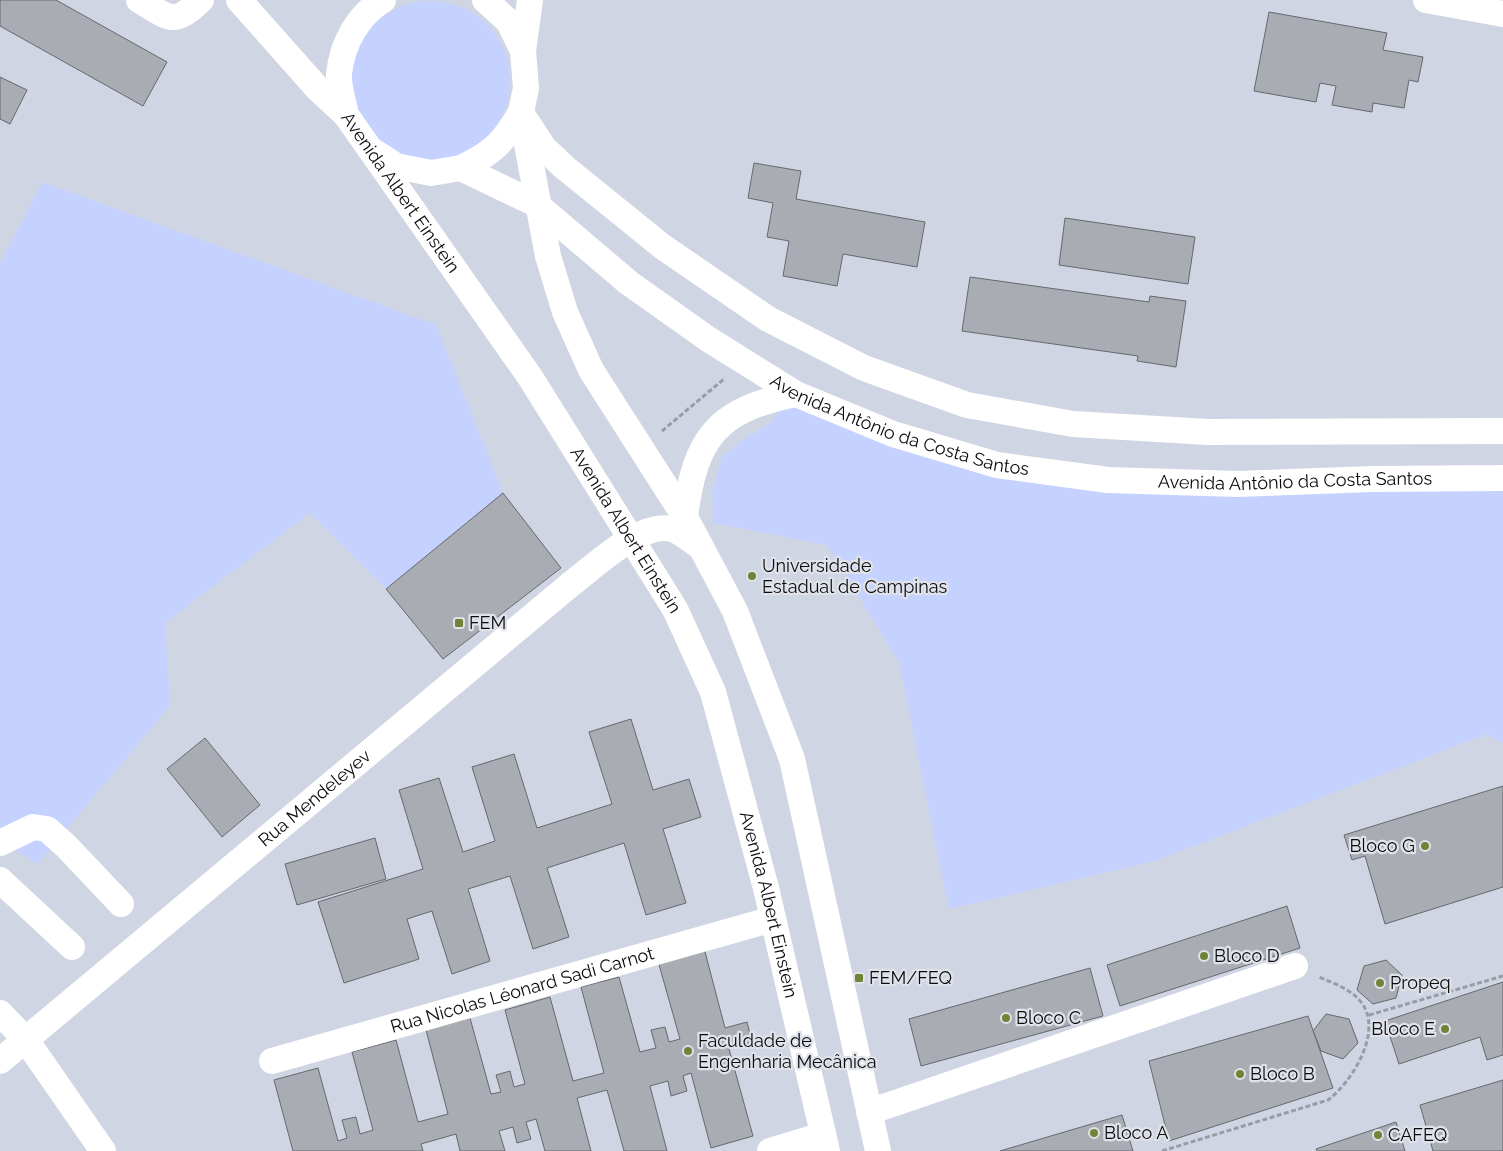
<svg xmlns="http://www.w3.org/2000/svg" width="1503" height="1151" viewBox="0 0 1503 1151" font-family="Raleway,sans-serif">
<rect width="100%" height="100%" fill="#e0e2ea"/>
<rect fill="#d0d5e3" x="0" y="0" width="1503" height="1151"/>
<g fill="#c5d1fe">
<circle cx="430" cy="81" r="80"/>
<polygon points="42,182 436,325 503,493 386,589 310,513 165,623 170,706 37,864 0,840 0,264"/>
<polygon points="796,394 997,465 1503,478 1503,743 1487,734 1155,861 949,909 899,662 827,545 714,523 712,492 722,457 742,441 770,423"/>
</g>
<g fill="#a9acb3" stroke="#66686e">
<polygon points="0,0 56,0 167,62 143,106 0,26"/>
<polygon points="1269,12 1387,33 1383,50 1423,57 1418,82 1409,80 1404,108 1373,103 1372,112 1332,105 1336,86 1320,83 1316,102 1254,91"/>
<polygon points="0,77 27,90 10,124 0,119"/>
<polygon points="754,163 801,171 796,199 925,222 917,267 843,254 837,286 783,276 789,241 767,237 773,203 748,198"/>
<polygon points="1065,218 1195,237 1188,284 1059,265"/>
<polygon points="970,277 1149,302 1150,296 1186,301 1176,367 1137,361 1138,356 962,331"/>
<polygon points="503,493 561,568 443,659 386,589"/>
<polygon points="631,719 653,790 689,779 701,817 663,829 686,903 646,915 624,843 547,868 569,937 533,949 510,876 468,889 490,961 452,974 432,911 407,919 419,959 344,983 318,902 423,869 399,790 439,778 463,852 495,841 472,767 514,754 537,828 612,804 589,732"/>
<polygon points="205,738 260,805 222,837 167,769"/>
<polygon points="1503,786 1503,887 1385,924 1365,856 1352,860 1344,835"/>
<polygon points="375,838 386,879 297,905 285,864"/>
<polygon points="1287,906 1300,948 1120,1006 1107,965"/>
<polygon points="704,948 725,1028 747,1022 752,1042 729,1049 753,1136 711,1148 691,1073 683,1076 687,1091 671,1096 668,1081 650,1086 667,1151 624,1151 607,1090 577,1098 591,1151 545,1151 536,1119 526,1122 531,1139 517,1143 513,1127 499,1131 505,1151 460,1151 456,1134 421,1144 423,1151 293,1151 274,1080 318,1068 338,1141 347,1138 342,1120 356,1117 360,1134 373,1130 352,1052 396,1040 418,1122 448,1114 426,1030 470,1018 491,1094 501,1092 496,1075 510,1071 514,1087 525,1084 505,1010 550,997 573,1081 604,1073 581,987 619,977 640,1052 656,1048 651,1030 665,1027 669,1042 680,1039 658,961"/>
<polygon points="1386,960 1402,975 1396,998 1373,1004 1357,990 1364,966"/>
<polygon points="1090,968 1103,1016 921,1066 909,1019"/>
<polygon points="1503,982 1503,1055 1487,1060 1480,1037 1399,1064 1385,1021"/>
<polygon points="1326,1014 1349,1019 1358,1043 1343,1059 1321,1051 1313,1031"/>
<polygon points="1308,1016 1333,1088 1169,1141 1149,1061"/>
<polygon points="1503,1080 1503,1151 1433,1151 1420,1105"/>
<polygon points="1122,1115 1133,1151 1000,1151"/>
<polygon points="1396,1122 1405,1151 1317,1151 1316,1149"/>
</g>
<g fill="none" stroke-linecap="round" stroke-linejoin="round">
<g stroke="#9a9ca2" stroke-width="3" stroke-dasharray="5 2.5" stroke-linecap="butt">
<polyline points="662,431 724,379"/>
<polyline points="1369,1015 1503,976"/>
<path d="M 1162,1151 L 1328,1100 C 1352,1082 1384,1031 1361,1002 C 1351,989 1333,983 1319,977"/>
</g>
<g stroke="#fff" stroke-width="26">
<path d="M 139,0 C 169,18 173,27 201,0"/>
<path id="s1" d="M 239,0 L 318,89 L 346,115 L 530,377 L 675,609 L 713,692 L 766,888 L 827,1151"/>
<polyline points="485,0 509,22 523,51"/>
<polyline points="530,0 523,51 526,88 521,112 548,256 565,312 591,370 685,517 735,611 792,759 878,1151"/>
<polyline points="1426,0 1503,14"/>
<path d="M 346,115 C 344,103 338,86 339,74 C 342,44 358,15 383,0"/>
<polyline points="525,119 544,148 564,167 663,247 768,319 864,368 967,405 1073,424 1208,432 1503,431"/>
<path id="s2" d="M 373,151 L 396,166 L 431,173 L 461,168 L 536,204 L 629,283 L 708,339 L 796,394 L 893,434 L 997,465 L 1108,480 L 1238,484 L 1372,479 L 1503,478"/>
<path d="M 461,168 C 493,153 503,143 521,112"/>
<path d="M 685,517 C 695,437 717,410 796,394"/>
<polyline points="0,843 33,827 47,829 66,846 121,904"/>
<polyline points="0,880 72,947"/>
<polyline points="0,1013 26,1040 103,1151"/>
<path id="s3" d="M 0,1061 L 571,584 C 595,566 644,518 675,530 C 684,534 693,542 701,547"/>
<path id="s4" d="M 272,1061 L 773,919"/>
<polyline points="869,1112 1295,966"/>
<polyline points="770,1151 823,1135"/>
</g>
</g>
<g fill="#6f8436" stroke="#e0e2ea" stroke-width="2">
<circle cx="752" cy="576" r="5"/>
<rect x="454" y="618" width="10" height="10" rx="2.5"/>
<circle cx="1425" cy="846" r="5"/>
<circle cx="1204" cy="956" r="5"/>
<rect x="854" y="973" width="10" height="10" rx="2.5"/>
<circle cx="1380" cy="983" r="5"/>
<circle cx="1006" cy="1018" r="5"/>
<circle cx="1445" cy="1029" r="5"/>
<circle cx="688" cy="1051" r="5"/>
<circle cx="1240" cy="1074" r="5"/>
<circle cx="1094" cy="1133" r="5"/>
<circle cx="1378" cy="1135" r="5"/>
</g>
<g text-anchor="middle" stroke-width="4.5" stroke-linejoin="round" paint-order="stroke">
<g font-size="18" fill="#0b0b0e" stroke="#e0e2ea">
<text dy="6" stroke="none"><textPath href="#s1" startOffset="252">Avenida Albert Einstein</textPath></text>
<text dy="6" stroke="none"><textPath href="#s2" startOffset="608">Avenida Antônio da Costa Santos</textPath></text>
<text dy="6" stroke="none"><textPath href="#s2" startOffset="1012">Avenida Antônio da Costa Santos</textPath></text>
<text dy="6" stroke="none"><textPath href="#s1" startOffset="658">Avenida Albert Einstein</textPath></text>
<text dy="6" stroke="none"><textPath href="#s3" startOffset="410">Rua Mendeleyev</textPath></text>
<text dy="6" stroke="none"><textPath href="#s1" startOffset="1062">Avenida Albert Einstein</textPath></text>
<text dy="6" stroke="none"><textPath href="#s4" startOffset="260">Rua Nicolas Léonard Sadi Carnot</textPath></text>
</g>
<g font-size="18" fill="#0b0b0e" stroke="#e0e2ea" text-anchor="start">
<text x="762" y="572">Universidade<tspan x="762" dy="21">Estadual de Campinas</tspan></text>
<text x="469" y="629">FEM</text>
<text x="1415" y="852" text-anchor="end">Bloco G</text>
<text x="1214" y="962">Bloco D</text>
<text x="869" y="984">FEM/FEQ</text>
<text x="1390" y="989">Propeq</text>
<text x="1016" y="1024">Bloco C</text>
<text x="1435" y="1035" text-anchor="end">Bloco E</text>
<text x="698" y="1047">Faculdade de<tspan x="698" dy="21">Engenharia Mecânica</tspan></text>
<text x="1250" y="1080">Bloco B</text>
<text x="1104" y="1139">Bloco A</text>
<text x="1388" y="1141">CAFEQ</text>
</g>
</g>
</svg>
